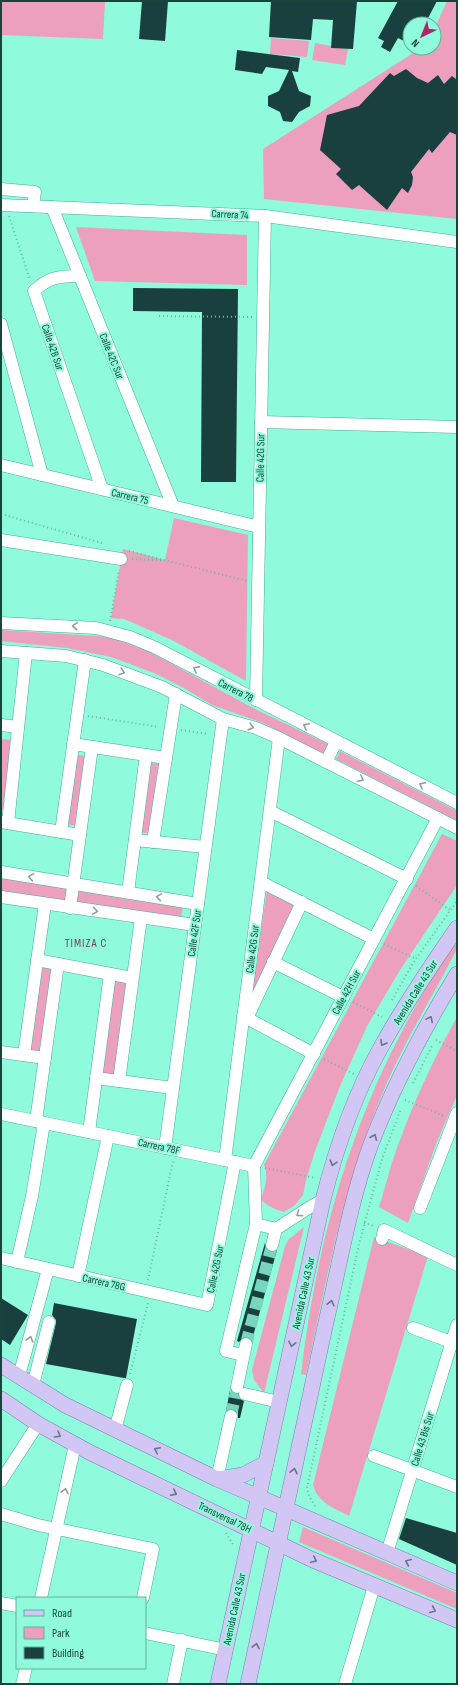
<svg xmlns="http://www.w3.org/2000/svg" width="458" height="1685" viewBox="0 0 458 1685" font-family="'Sofia Sans Condensed',sans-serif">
<rect width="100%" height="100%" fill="#8ffadc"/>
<g fill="#ed9fbe">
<polygon points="1,1 105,1 103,39 1,35"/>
<polygon points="447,1 457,1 457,219 264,199 263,149 421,48 434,48 434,30"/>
<polygon points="271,38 309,41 307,57 270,54"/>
<polygon points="315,43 348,49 345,65 312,60"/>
<polygon points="76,227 247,235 247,285 95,281"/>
<polygon points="174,518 248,535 246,681 172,640 124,619 111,618 123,549 165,560"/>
<polygon points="1,630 111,637 148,651 255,709 328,744 323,754 263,723 212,705 184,688 154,673 111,657 67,648 1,641"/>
<polygon points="1,739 13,740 6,810 1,809"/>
<polygon points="340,751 457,811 457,821 336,759"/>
<polygon points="75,755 88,756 79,826 66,824"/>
<polygon points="148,762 162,764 152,834 139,832"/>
<path d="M 442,834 L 457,841 L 457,885 L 400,970 L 367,1026 L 340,1086 L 315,1151 L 306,1180 L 303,1195 L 295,1205 L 284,1212 C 275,1209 266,1206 261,1199 C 265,1187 269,1177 264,1165 Z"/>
<polygon points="1,878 183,905 181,919 1,892"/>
<polygon points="267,890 298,904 251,998"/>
<path d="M 455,944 L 457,946 L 457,949 C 434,994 407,1037 387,1083 C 345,1176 327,1277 306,1375 L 301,1374 C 319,1219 365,1073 455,944 Z"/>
<polygon points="40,963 53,965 41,1056 27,1054"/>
<polygon points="114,981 127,983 115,1075 101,1073"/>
<path d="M 457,1017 L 457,1095 L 436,1144 L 408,1223 L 379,1207 C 385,1189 389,1170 396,1151 C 412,1105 433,1060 457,1017 Z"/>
<polygon points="304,1227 264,1393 254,1380 252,1370 285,1246 289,1239"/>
<path d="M 374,1237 L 428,1256 L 349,1516 C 334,1508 318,1503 313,1485 Z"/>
<polygon points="303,1527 457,1593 457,1609 299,1542"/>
</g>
<g fill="#193f3e">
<polygon points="142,1 168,1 165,41 139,39"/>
<polygon points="271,1 357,1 353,49 331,48 333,20 313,19 311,40 269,37"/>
<polygon points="398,1 437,1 425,24 410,24 410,44 398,38 390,52 381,47 384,41 378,38"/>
<polygon points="237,50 300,58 298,72 292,71 299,91 311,96 310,106 299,112 292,122 283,121 280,112 268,106 268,96 279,91 289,70 266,67 262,74 235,70"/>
<polygon points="406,69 417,78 428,83 438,75 444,84 452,76 457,80 457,135 450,132 432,153 429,149 411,172 413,177 412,185 408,193 402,188 387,210 359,185 352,190 336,174 341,169 320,150 327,115 359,106 390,73 394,76"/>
<polygon points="133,288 238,289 236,482 201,482 202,312 133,311"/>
<polygon points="265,1243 267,1251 274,1252 277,1250 252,1340 248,1337 244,1337 239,1342 237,1341"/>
<polygon points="1,1298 28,1315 10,1345 1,1339"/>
<polygon points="54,1303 137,1319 126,1378 124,1378 46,1364 56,1323 56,1320 52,1315"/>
<polygon points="230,1390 232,1393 238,1394 240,1399 244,1401 240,1418 238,1418 238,1413 236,1410 232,1409 226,1411"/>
<polygon points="406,1518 457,1533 457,1565 399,1539"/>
</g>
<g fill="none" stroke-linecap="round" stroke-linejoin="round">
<g stroke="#77d6bc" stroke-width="12" stroke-dasharray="12 6" stroke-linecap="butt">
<polyline points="246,1344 272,1245"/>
<polyline points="231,1416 237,1387"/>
</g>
<g stroke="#41b095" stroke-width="13">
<g id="minor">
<polyline points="1,189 35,192 33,206"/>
<polyline points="1,205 265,216 457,242"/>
<polyline points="52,207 173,506"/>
<path d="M 80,276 C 59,276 49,277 34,291 L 102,489"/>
<polyline points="1,324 42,475"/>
<polyline points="261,422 457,427"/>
<polyline points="1,465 259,527"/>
<polyline points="1,540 121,559"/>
<polyline points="1,623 96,628 130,637 154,647 457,803"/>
<polyline points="1,651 66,656 103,665 162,687 223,719 256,728 279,738 457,828"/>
<polyline points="256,700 265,216"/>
<polyline points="1,725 18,727"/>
<polyline points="73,744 166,758"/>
<polyline points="326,762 336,742"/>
<polyline points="270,811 407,879"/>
<polyline points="1,822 80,835"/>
<polyline points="8,823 26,653"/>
<polyline points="61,832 85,660"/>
<polyline points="135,840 205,847"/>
<polyline points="153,842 176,694"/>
<polyline points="1,872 198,904"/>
<polyline points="261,882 374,939"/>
<polyline points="128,892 146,755"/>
<polyline points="1,897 195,925"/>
<polyline points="70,908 92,747"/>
<polyline points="37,960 132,978"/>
<polyline points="273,962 343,997"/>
<polyline points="243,1016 314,1054"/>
<polyline points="247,1018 302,902"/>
<polyline points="1,1052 45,1058"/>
<polyline points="24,1055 45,904"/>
<polyline points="96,1078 173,1088"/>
<polyline points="119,1081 141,918"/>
<polyline points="1,1114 254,1166"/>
<polyline points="36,1121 58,964"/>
<polyline points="89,1132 110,974"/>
<polyline points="165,1148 223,719"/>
<polyline points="225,1160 279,738"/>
<polyline points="254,1166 438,818"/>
<polyline points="254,1166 256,1224 276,1229"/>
<polyline points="420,1208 457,1113"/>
<polyline points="382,1239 384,1230 457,1265"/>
<polyline points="272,1245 276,1229 310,1207 323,1200"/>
<polyline points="1,1258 207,1305 235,1162"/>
<polyline points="17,1262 32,1196 44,1123"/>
<polyline points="78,1276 108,1136"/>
<polyline points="413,1328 457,1344"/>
<polyline points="243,1355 226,1351 256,1224"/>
<polyline points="19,1376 48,1269"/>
<polyline points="33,1385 49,1322"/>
<polyline points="237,1387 246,1344"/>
<polyline points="245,1394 279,1402"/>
<polyline points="115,1430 127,1385"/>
<polyline points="374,1456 457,1487"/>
<polyline points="217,1479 231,1416"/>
<polyline points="1,1481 38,1424"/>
<polyline points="1,1514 38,1525 153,1549 143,1598"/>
<polyline points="387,1553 457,1325"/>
<polyline points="41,1598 75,1445"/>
<polyline points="1,1603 17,1606"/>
<polyline points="145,1633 226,1650"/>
<polyline points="22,1684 26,1668"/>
<polyline points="173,1684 182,1640"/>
<polyline points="345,1684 374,1586"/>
</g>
</g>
<g stroke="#7c80ae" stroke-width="16">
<g id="major">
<polyline points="1,1365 65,1405 217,1479 457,1583"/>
<polyline points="1,1399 38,1424 89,1452 313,1560 457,1620"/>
<polyline points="218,1479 243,1475 266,1463"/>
<path d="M 218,1684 L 323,1200 C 336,1148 354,1096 380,1049 C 403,1007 430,967 457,928"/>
<path d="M 248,1684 C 274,1563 299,1442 326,1322 C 340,1263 350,1201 371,1144 C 394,1084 424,1028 457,974"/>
</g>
</g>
<g stroke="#66bca4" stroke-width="2" stroke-dasharray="1 3" stroke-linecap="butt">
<polyline points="9,216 30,280"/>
<polyline points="159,316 252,317"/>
<polyline points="1,514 102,543"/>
<polyline points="129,551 247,581"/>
<polyline points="132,559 162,560"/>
<polyline points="110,621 119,570"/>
<polyline points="88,716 159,727"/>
<polyline points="181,730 208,734"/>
<polyline points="416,886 450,910"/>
<polyline points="384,944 416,959"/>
<polyline points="392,1000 413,963 457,901"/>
<polyline points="353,1002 382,1017"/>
<polyline points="436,1040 457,1051"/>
<polyline points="324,1059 354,1074"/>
<polyline points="413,1083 432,1046"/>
<polyline points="405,1100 444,1116"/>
<polyline points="265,1168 316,1178"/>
<polyline points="364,1223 374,1226"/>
<polyline points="148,1280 173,1161"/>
<polyline points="130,1374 148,1303"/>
<polyline points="315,1506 309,1496 307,1488 359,1244 382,1159 401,1109"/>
<polyline points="226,1533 234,1546"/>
</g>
<use href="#minor" stroke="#fff" stroke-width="12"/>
<use href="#major" stroke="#d1c6f4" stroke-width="15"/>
</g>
<defs><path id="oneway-chevron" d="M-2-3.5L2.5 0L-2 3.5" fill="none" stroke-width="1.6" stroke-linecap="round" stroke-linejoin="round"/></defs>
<g stroke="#8ba29c">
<use href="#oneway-chevron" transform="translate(75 626) rotate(-176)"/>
<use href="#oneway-chevron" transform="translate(196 669) rotate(-152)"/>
<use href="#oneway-chevron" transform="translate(122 672) rotate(19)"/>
<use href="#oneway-chevron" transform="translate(306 726) rotate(-153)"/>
<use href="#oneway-chevron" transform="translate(251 727) rotate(16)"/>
<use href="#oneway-chevron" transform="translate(361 779) rotate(27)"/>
<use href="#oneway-chevron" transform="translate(422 785) rotate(-153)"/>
<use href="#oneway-chevron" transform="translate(31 877) rotate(-170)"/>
<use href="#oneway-chevron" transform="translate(159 897) rotate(-171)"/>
<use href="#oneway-chevron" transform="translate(95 911) rotate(8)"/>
<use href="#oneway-chevron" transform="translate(299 1214) rotate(146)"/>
<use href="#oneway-chevron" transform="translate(30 1339) rotate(-75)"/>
<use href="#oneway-chevron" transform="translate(65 1491) rotate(-77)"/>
</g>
<g stroke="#617984">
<use href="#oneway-chevron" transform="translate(430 1019) rotate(-62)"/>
<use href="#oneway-chevron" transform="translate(383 1043) rotate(120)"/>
<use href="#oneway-chevron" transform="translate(374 1137) rotate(-67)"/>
<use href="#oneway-chevron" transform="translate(333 1163) rotate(107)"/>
<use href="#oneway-chevron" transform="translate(331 1303) rotate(-77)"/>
<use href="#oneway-chevron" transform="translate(292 1344) rotate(102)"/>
<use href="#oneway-chevron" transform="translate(58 1435) rotate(30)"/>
<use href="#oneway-chevron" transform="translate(157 1450) rotate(-154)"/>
<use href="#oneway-chevron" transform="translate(294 1471) rotate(-78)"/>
<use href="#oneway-chevron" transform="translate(174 1493) rotate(26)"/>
<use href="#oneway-chevron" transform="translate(314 1560) rotate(25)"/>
<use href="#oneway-chevron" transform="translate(408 1562) rotate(-157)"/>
<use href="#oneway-chevron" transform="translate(433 1610) rotate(23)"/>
<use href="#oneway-chevron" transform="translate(256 1646) rotate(-78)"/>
</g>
<g text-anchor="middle" stroke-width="4" stroke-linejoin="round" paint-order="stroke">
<g font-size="11" fill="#17453a" stroke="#8ffadc">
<text transform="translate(230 214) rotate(3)" y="4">Carrera 74</text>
<text transform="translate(53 347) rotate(71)" y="4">Calle 42B Sur</text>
<text transform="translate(112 356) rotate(68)" y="4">Calle 42C Sur</text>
<text transform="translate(260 458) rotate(-89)" y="4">Calle 42G Sur</text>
<text transform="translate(130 496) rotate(13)" y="4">Carrera 75</text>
<text transform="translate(236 690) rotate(27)" y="4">Carrera 78</text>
<text transform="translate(194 933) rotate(-82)" y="4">Calle 42F Sur</text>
<text transform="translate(252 949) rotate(-83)" y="4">Calle 42G Sur</text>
<text transform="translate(346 992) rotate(-62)" y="4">Calle 42H Sur</text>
<text transform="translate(415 992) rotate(-58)" y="4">Avenida Calle 43 Sur</text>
<text transform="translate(159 1146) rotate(12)" y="4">Carrera 78F</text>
<text transform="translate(215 1269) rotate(-78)" y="4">Calle 42G Sur</text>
<text transform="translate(104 1282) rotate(13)" y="4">Carrera 78G</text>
<text transform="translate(303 1293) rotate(-78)" y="4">Avenida Calle 43 Sur</text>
<text transform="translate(422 1439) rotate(-73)" y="4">Calle 43 Bis Sur</text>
<text transform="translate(225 1517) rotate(26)" y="4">Transversal 78H</text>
<text transform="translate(234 1609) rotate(-78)" y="4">Avenida Calle 43 Sur</text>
</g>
<g font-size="12" letter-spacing="1" fill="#7c3957" stroke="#8ffadc">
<text x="86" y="947">TIMIZA C</text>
</g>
</g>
<rect width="458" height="1685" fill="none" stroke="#17453a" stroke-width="4"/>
<rect x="16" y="1597" width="130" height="72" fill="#8ffadc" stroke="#5fb29b"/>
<rect x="24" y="1610" width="20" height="6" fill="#d1c6f4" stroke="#5fb29b"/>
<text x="52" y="1617" font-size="12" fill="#17453a">Road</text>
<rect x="24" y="1627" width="20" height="12" fill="#ed9fbe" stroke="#5fb29b"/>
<text x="52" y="1637" font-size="12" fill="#17453a">Park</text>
<rect x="24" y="1647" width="20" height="12" fill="#193f3e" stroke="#5fb29b"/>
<text x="52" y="1657" font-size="12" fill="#17453a">Building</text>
<g transform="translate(422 36) rotate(223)"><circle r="19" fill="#8ffadc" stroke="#5fb29b"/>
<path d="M0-3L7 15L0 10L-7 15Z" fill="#ad276d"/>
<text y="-6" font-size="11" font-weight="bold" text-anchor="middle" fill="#17453a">N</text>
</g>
</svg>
